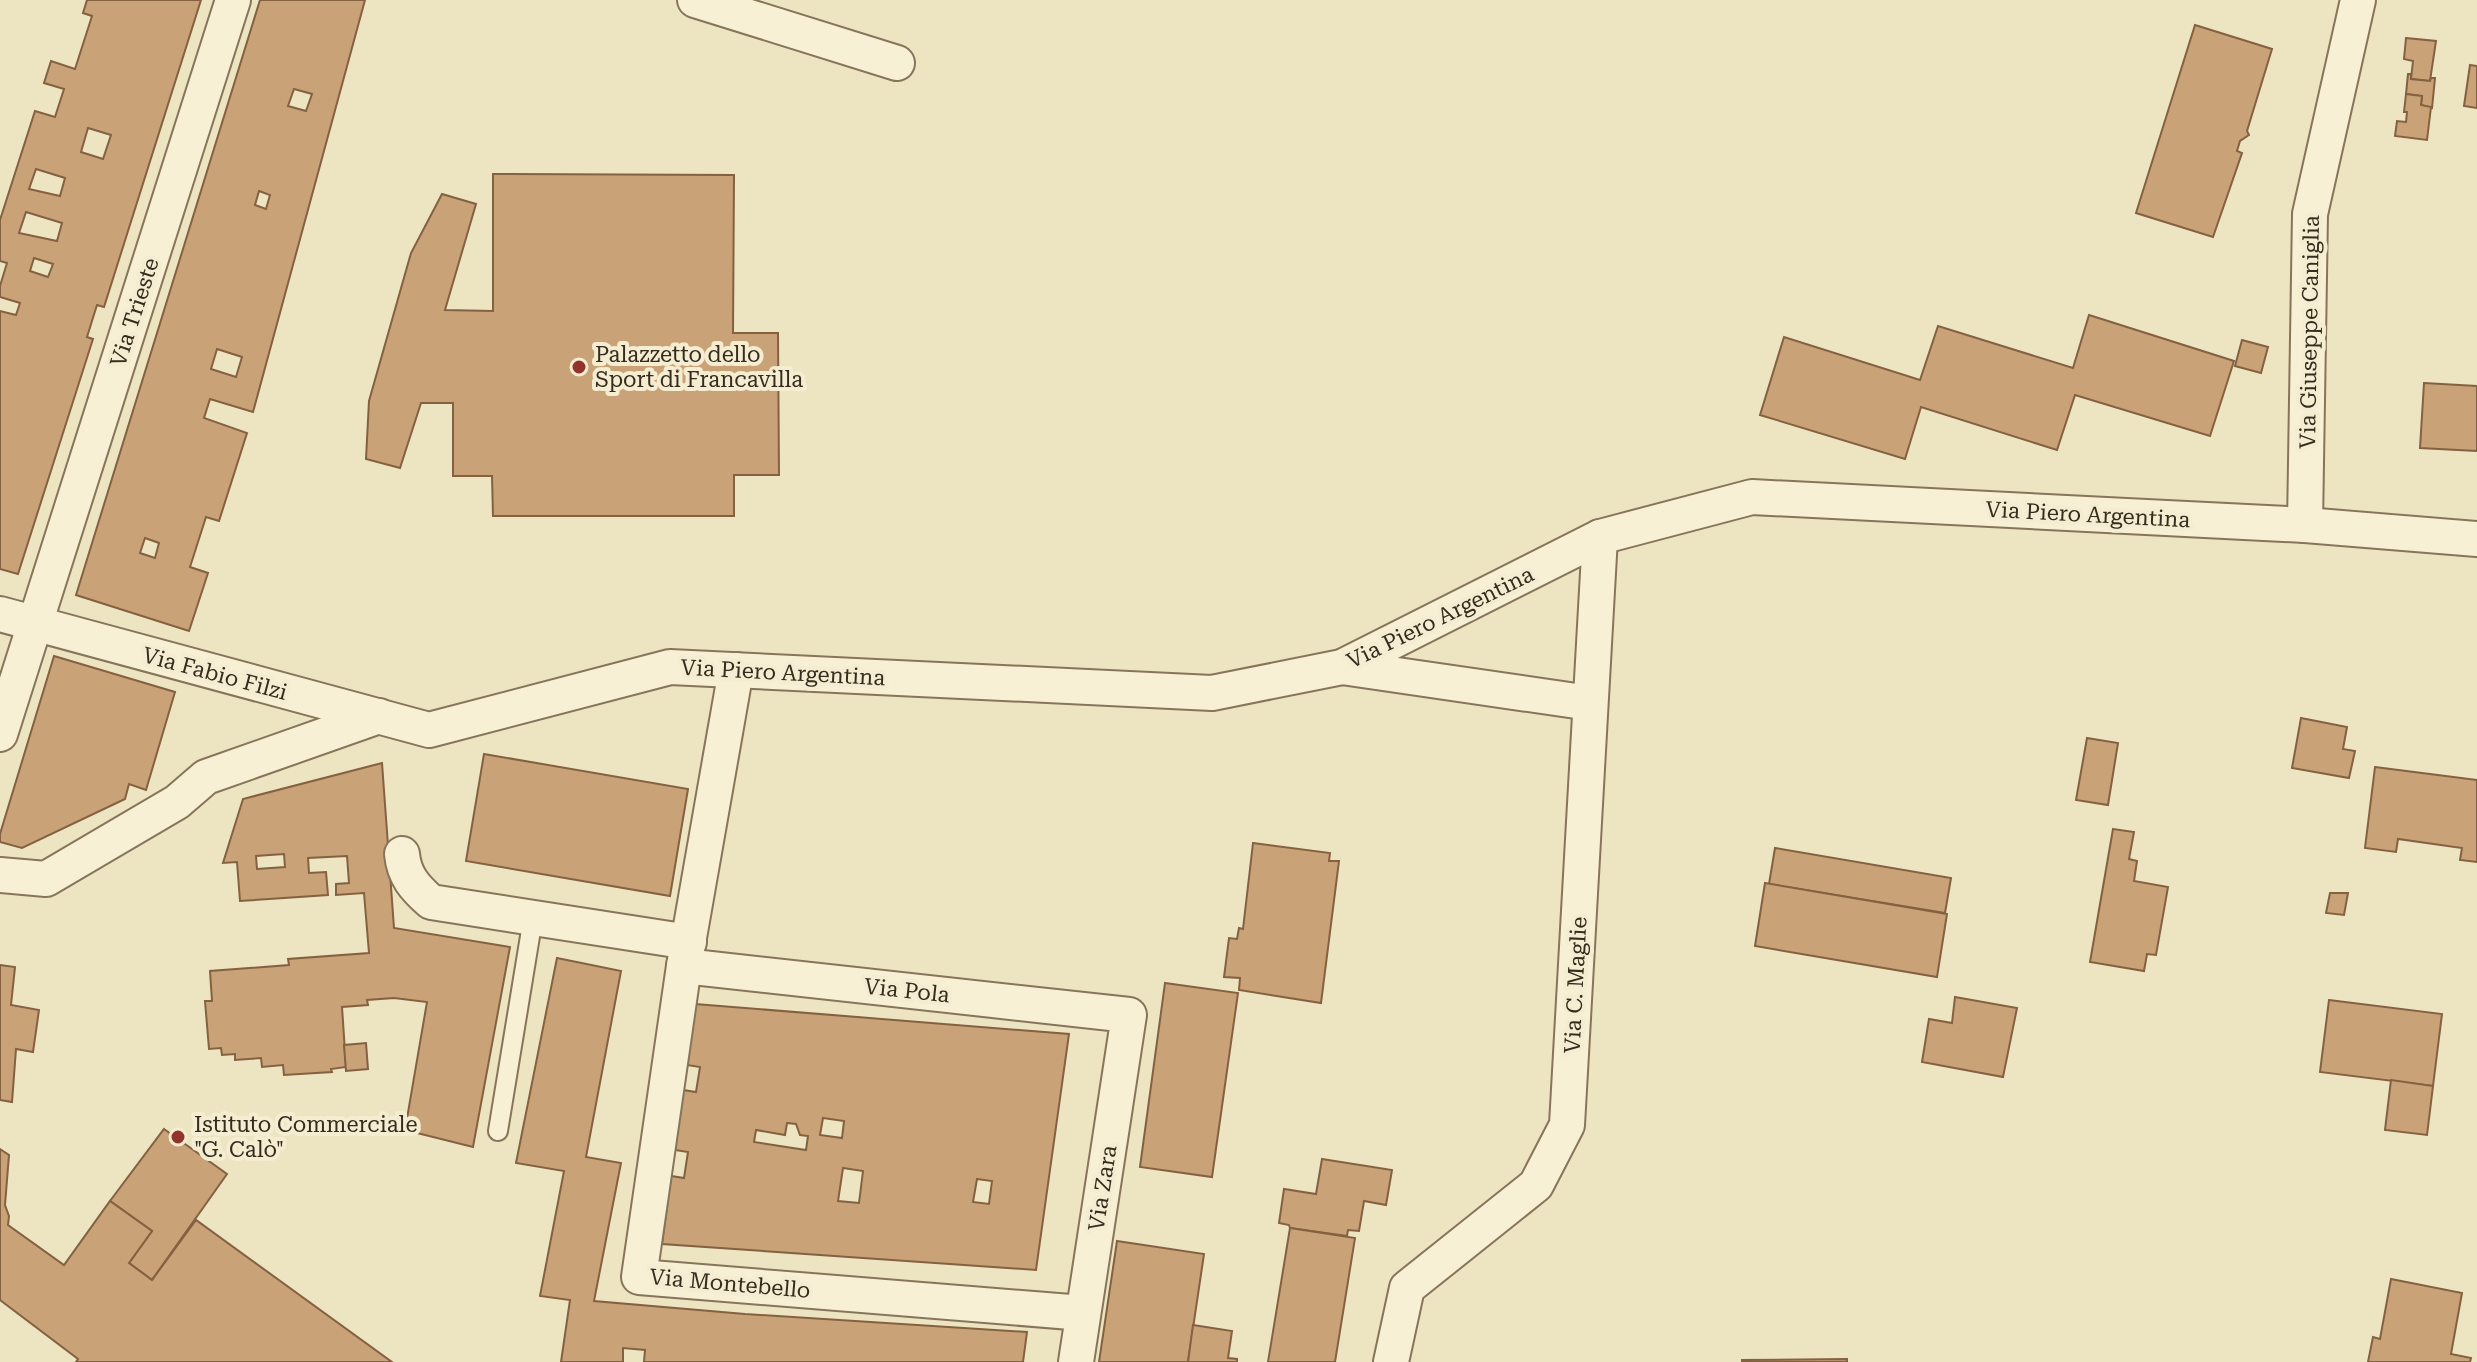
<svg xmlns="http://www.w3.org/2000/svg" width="2477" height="1362" viewBox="0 0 2477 1362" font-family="'Roboto Serif',serif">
<rect width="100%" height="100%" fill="#ede4c2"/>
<g fill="#caa278" stroke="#846140" stroke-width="2" fill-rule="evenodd">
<path d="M 87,0 L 201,0 L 104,307 L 97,305 L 87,337 L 93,339 L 18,574 L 0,569 L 0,311 L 16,315 L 20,303 L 0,297 L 0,286 L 7,263 L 0,261 L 0,220 L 35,111 L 55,117 L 64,89 L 44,83 L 51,61 L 75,69 L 92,16 L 83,13 ZM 88,128 L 111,135 L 103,159 L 81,152 ZM 36,169 L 65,178 L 60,196 L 29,189 ZM 26,212 L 62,223 L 57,241 L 19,233 ZM 34,258 L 53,264 L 48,277 L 30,271 Z"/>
<path d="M 260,0 L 365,0 L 253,412 L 210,399 L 204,418 L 247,433 L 219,521 L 206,517 L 190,567 L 208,573 L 189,631 L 76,595 ZM 294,89 L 312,94 L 306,111 L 288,106 ZM 259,191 L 270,195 L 266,209 L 255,205 ZM 217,349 L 242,357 L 236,377 L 211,369 ZM 145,538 L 159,543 L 155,558 L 140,553 Z"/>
<polygon points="2195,25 2272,49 2247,131 2249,135 2240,141 2237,151 2242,153 2213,237 2136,213"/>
<polygon points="2406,38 2436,41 2430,81 2411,79 2413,61 2404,59"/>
<polygon points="2470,65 2477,66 2477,108 2464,106"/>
<polygon points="2408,74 2411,74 2411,79 2430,81 2431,78 2435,78 2432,108 2421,105 2422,96 2406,94"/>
<polygon points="2406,94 2422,96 2421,105 2431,107 2427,140 2395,136 2397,121 2406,122 2407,112 2404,112"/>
<polygon points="493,174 734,175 733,333 778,333 779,475 734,475 734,516 493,516 492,476 453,476 453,403 421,403 400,468 366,459 369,401 411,253 442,194 476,204 445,310 493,311"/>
<polygon points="2089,315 2234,361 2210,436 2075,395 2057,450 1921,407 1905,459 1760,415 1784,337 1920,380 1938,326 2073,368"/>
<polygon points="2242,340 2268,347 2261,373 2235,366"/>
<polygon points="2424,383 2477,386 2477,451 2420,448"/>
<polygon points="54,656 175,692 146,790 129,784 125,799 22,848 0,842 0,834"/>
<polygon points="2301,718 2347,727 2343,749 2355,751 2349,778 2292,768"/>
<polygon points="2087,738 2118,743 2108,805 2076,800"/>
<polygon points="484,754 688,789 670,896 466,861"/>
<path d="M 382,763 L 394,928 L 510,947 L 473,1147 L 405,1130 L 427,1002 L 394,998 L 367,1000 L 368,1005 L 342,1007 L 346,1067 L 331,1069 L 332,1072 L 284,1075 L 283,1065 L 262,1067 L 261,1058 L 235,1060 L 235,1054 L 222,1055 L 221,1048 L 209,1049 L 205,1001 L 212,1001 L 210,971 L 289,965 L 288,959 L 369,953 L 364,893 L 336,895 L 336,884 L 349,883 L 347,856 L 308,858 L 309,873 L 326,872 L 328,895 L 240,901 L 237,862 L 223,863 L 243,799 ZM 284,854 L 285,867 L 257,869 L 256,856 Z"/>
<polygon points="2375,767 2477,780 2477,862 2460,860 2462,848 2398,839 2396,852 2365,848"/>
<polygon points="2113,829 2134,832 2129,859 2137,861 2134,881 2168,887 2156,955 2147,954 2144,971 2090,962"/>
<polygon points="1253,843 1330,853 1329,861 1339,861 1321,1003 1239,990 1240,978 1224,977 1229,938 1237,939 1239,928 1243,929"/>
<polygon points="1775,848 1951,878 1945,913 1769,884"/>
<polygon points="1765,883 1947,914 1937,977 1755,946"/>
<polygon points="2330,893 2348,893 2344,915 2326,913"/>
<polygon points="557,958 621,971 586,1157 621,1163 594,1301 745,1314 1027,1332 1023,1362 644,1362 645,1350 623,1348 623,1362 561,1362 570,1300 540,1296 564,1171 516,1163"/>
<polygon points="0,965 15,967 11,1005 39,1010 33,1052 16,1049 12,1102 0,1100"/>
<polygon points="1165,983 1238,993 1212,1177 1140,1167"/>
<polygon points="1955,997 2017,1008 2003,1077 1922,1062 1929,1019 1952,1023"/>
<polygon points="2329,1000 2442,1014 2433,1086 2320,1072"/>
<path d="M 695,1004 L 1069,1034 L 1036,1270 L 662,1244 L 671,1176 L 684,1178 L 688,1152 L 675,1150 L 683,1090 L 696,1092 L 700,1067 L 687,1065 ZM 823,1118 L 844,1121 L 842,1138 L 820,1135 ZM 787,1123 L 796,1124 L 800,1135 L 808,1136 L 806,1150 L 754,1142 L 756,1130 L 785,1135 ZM 843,1168 L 863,1171 L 859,1203 L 838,1201 ZM 977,1179 L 992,1181 L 989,1204 L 973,1202 Z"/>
<polygon points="366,1043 368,1069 346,1071 344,1045"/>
<polygon points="2391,1080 2433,1086 2427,1135 2385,1130"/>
<polygon points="164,1129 227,1174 152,1280 129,1263 152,1231 110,1201"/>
<polygon points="0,1149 9,1155 5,1205 9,1216 8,1225 64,1265 110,1201 152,1231 129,1263 152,1280 196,1220 392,1362 76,1362 78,1359 0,1300"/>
<polygon points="1322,1159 1392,1170 1386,1205 1364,1201 1359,1231 1348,1230 1347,1236 1290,1228 1289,1225 1279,1223 1284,1189 1316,1194"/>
<polygon points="1290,1228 1355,1238 1335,1362 1268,1362"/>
<polygon points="1117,1241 1204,1254 1188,1362 1099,1362"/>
<polygon points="2391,1279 2462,1293 2451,1354 2471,1358 2470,1362 2368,1362 2373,1337 2380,1339"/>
<polygon points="1193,1325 1232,1331 1228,1358 1237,1359 1237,1362 1188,1362"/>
<polygon points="1847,1359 1847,1362 1742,1362 1742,1360"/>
</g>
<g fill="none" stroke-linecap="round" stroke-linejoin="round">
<g stroke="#86755a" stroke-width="22">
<polyline id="lane" points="498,1131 533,918"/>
</g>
<g stroke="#86755a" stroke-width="38">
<g id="street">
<polyline points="695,0 897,63"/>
<polyline points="2305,525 2310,214 2358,0"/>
<polyline points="0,614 429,730 670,667 1212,693 1342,667 1600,537 1752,497 2305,525 2477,539"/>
<polyline points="1342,667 1590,703"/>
<polyline points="736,670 684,966 639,1277 1083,1313"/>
<polyline points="0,734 233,0"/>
<path d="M 402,854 C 404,876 415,888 431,902 L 689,942"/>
<polyline points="0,875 46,879 177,802 206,777 379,716"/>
<polyline points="684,966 1129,1015 1076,1362"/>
<polyline points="1391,1362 1407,1288 1536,1185 1567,1125 1600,537"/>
</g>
</g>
<use href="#lane" stroke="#f8f0d5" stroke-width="18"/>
<use href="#street" stroke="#f8f0d5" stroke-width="34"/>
</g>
<g fill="#93342b" stroke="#f4edd1" stroke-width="3">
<circle cx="579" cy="367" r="8"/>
<circle cx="178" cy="1137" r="8"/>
</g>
<g text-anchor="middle" stroke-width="8" stroke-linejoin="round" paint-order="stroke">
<g font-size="22" fill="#362b1d" stroke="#f4edd1">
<text transform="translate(134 312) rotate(-72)" y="8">Via Trieste</text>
<text transform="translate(2309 332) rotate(-89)" y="8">Via Giuseppe Caniglia</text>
<text transform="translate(2088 514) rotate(3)" y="8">Via Piero Argentina</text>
<text transform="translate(1440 617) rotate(-26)" y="8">Via Piero Argentina</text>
<text transform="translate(783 672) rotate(3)" y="8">Via Piero Argentina</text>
<text transform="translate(215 673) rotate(15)" y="8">Via Fabio Filzi</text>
<text transform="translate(1575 985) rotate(-87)" y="8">Via C. Maglie</text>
<text transform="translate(907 990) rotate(6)" y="8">Via Pola</text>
<text transform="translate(1102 1188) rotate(-81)" y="8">Via Zara</text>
<text transform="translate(730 1283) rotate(5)" y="8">Via Montebello</text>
</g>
<g font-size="22" fill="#362b1d" stroke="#f4edd1" text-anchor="start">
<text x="595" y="362">Palazzetto dello<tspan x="595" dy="25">Sport di Francavilla</tspan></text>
<text x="194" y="1132">Istituto Commerciale<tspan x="194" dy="25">"G. Calò"</tspan></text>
</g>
</g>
</svg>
